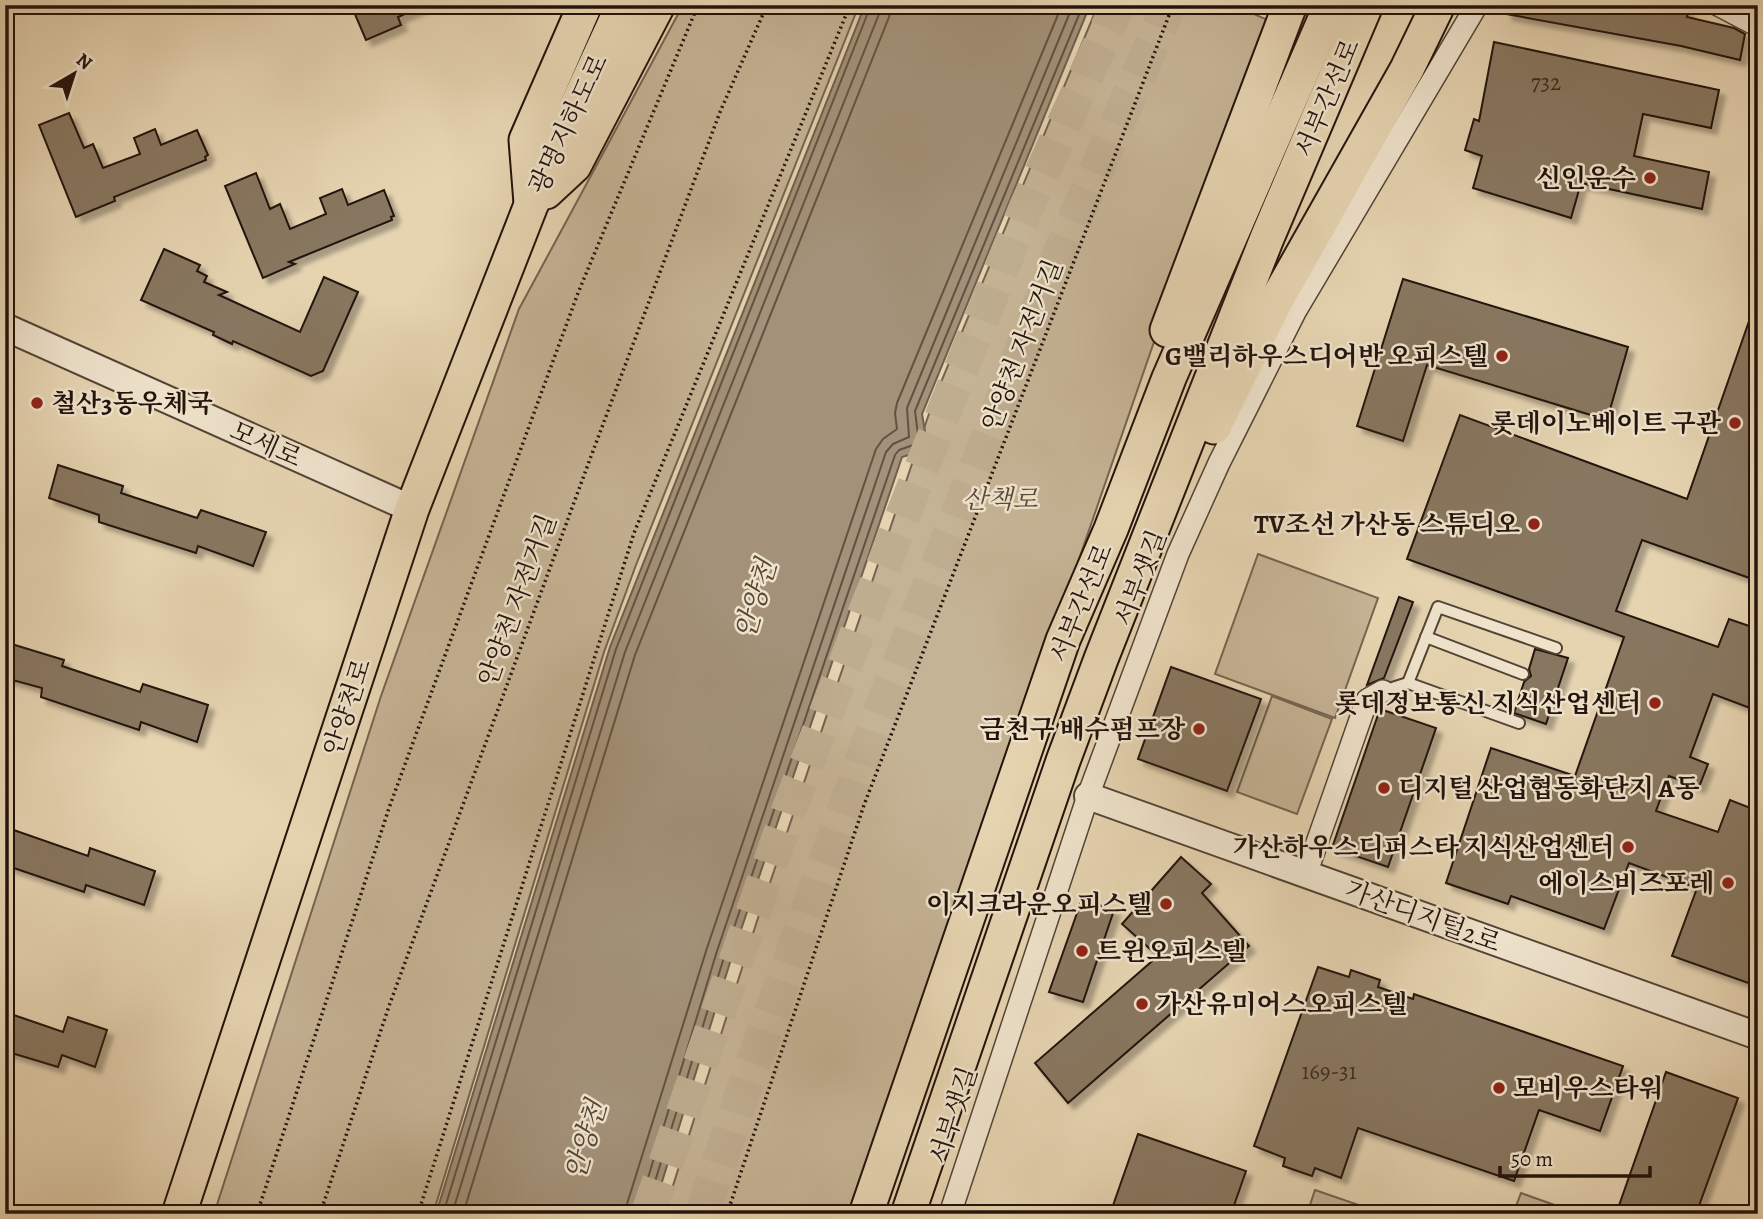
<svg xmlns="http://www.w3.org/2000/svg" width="1763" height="1219" viewBox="0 0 1763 1219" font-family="Alegreya,'Noto Serif KR',serif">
<defs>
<filter id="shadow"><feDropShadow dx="6" dy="6" stdDeviation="2" flood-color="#0004"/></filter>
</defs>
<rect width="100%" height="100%" fill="#e6d4b1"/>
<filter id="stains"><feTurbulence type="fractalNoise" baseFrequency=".00286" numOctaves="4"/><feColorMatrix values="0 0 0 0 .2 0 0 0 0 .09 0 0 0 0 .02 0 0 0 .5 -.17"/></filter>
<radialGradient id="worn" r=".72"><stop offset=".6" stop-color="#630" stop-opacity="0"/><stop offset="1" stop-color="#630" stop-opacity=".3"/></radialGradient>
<g fill="#c5b395" stroke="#746350" stroke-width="2">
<polygon points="683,5 859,5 636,565 604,652 433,1214 214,1214 381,696 519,309"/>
<polygon points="1098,5 1245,5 1244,10 1275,23 1155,339 853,1214 664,1214 756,924 934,399"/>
<polygon points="1258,554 1378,598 1335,718 1215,674"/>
<polygon points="1272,696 1332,719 1297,814 1237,792"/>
<polygon points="1315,1190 1379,1212 1378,1214 1307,1214"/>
<polygon points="1521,1193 1580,1214 1513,1214"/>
</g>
<polygon fill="#a39279" stroke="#6f5f4d" stroke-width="2" points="865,5 1090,5 922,414 928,449 902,457 732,956 652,1214 436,1214 610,647"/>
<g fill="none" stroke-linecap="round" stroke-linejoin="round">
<g stroke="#625242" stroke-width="2">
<polyline points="443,1214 616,649 871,5"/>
<polyline points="452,1214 625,652 879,14 880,5"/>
<polyline points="463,1214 635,655 889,17 891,5"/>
<polyline points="626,1214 627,1204 707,948 876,449 883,439 897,429 895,413 897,403 1062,5"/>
<polyline points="637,1214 717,951 886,452 893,444 909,437 907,408 1073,5"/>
<polyline points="645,1214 725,954 895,455 899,450 919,443 915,411 1083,5"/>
</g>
</g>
<g fill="#887761" stroke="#22130b" stroke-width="2" filter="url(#shadow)">
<polygon points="351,5 425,5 398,17 401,25 366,40"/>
<polygon points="1507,5 1661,5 1688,11 1687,17 1734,28 1745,34 1740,60 1681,46 1506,14"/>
<polygon points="1494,42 1719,90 1711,128 1643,114 1634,156 1709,172 1702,209 1581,183 1571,218 1473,188 1482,156 1465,150 1474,119 1479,121"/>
<polygon points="69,113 84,148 93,144 103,168 140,154 134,138 155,129 161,145 197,130 208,155 205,157 206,160 114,197 115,201 76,217 39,125"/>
<polygon points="256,173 270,209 280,204 290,229 326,214 320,198 342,189 348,205 384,190 394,216 391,217 392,220 289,262 295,264 263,278 225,186"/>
<polygon points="164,249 200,265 197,271 207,276 204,282 227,292 219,295 300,332 324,277 358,292 323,371 311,376 233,341 232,344 213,335 214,332 141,300"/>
<polygon points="1403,279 1628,347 1607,420 1427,365 1403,441 1357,426"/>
<polygon points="1755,304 1758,304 1758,581 1642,540 1616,611 1718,647 1729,619 1758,629 1758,711 1713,694 1690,757 1708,764 1699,787 1669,776 1656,811 1718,832 1730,800 1758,811 1758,975 1754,985 1672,956 1697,888 1629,863 1604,929 1511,896 1508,904 1446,883 1491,748 1575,776 1624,637 1407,559 1460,415 1687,499"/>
<polygon points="58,465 123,486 121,493 197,518 201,510 266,532 253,566 198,546 196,553 99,522 99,515 49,498"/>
<polygon points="1399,597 1413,602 1384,678 1367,685"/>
<polygon points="5,642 64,660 62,666 140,692 143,684 208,705 197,742 141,722 139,730 41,697 42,688 5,678"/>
<polygon points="1535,649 1568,658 1546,724 1514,713 1524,682 1531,676 1529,669"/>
<polygon points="1171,667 1261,699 1227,791 1138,759"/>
<polygon points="1380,709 1436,728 1388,867 1332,848"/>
<polygon points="5,827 88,856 90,848 155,871 144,905 86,885 84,892 5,865"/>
<polygon points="1181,857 1211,884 1202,893 1249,946 1068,1103 1035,1063 1158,956 1122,924"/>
<polygon points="1082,899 1114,910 1083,1002 1049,992"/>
<polygon points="1318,967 1349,977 1351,970 1380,980 1378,987 1413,999 1414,994 1623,1066 1600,1131 1539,1110 1514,1181 1358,1128 1341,1178 1315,1168 1312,1176 1283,1166 1285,1158 1254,1146"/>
<polygon points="5,1012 63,1032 68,1017 107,1030 95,1067 62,1055 58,1067 5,1051"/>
<polygon points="1666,1072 1738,1098 1696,1214 1616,1214"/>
<polygon points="1138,1134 1246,1171 1231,1214 1110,1214"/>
</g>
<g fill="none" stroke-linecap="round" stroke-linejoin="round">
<g stroke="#bfad90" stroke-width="35" stroke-dasharray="35 18" stroke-linecap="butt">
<polyline points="648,1214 788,812 916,482 1026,208 1118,5"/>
<polyline points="702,1214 747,1080 874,728 1063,246 1169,5"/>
</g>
<g stroke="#534334" stroke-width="14">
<g id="service">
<polyline points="1426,637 1523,674"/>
<polyline points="1383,691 1408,683"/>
<polyline points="1519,723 1408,683 1438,607 1556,648"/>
</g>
</g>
<g stroke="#534334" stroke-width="24">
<g id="minor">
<polyline points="1718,5 1758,26"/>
<polyline points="1306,874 1367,700 1383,691"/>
<polyline points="950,1214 1088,796 1178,554 1219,463 1295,312 1477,5"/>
</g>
</g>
<g stroke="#534334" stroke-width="30">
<g id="tertiary">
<polyline points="5,327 412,509"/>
<polyline points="1088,796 1758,1036"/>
</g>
</g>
<g stroke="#22130b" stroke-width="37">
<g id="primary">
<polyline points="546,192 574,166 658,5"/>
<polyline points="531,203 526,140 585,5"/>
<polyline points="1167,330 1290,5"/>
<polyline points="1214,427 1276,301 1407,69 1438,5"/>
<polyline points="179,1214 412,509 531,205 623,5"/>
<polyline points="866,1214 1063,640 1111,529 1169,378 1331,5"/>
<polyline points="908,1214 1063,761 1101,659 1267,238 1366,5"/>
</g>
</g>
<g stroke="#22130b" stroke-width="3.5" stroke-dasharray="2 3.5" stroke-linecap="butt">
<polyline points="1209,7 1210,5"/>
<polyline points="257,1214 389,808 578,293 698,5"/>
<polyline points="320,1214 389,1006 590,459 720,112 767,5"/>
<polyline points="418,1214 634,533 850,5"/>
<polyline points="727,1214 864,805 1173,5"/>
</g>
<use href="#service" stroke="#efe3cc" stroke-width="10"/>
<use href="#minor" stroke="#efe3cc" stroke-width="21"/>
<use href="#tertiary" stroke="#efe3cc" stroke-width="26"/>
<use href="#primary" stroke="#e6d4b1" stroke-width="33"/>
</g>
<g fill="#8f2418" stroke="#efe3cc" stroke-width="2.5">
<circle cx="1650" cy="178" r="7"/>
<circle cx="1502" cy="356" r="7"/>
<circle cx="37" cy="403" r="7"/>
<circle cx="1735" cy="423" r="7"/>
<circle cx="1534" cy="524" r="7"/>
<circle cx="1655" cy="703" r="7"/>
<circle cx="1199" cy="729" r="7"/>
<circle cx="1384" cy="788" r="7"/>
<circle cx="1628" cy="847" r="7"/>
<circle cx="1728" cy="883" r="7"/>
<circle cx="1166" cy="904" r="7"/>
<circle cx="1082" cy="951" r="7"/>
<circle cx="1142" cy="1004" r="7"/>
<circle cx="1499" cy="1088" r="7"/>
</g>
<g text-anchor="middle" stroke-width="5" stroke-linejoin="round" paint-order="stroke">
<g font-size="23" fill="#3c2c20">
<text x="1546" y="90">732</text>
<text x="1329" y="1079">169-31</text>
</g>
<g font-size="26" fill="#22130b" stroke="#efe3cc">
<text transform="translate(1327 98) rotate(-67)" y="9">서부간선로</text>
<text transform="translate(568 124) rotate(-65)" y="9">광명지하도로</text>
<text transform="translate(1022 345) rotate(-69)" y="9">안양천 자전거길</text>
<text transform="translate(266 444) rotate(24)" y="9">모세로</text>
<text transform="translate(1140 578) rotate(-69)" y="9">서부샛길</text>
<text transform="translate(517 600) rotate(-70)" y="9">안양천 자전거길</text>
<text transform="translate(1081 603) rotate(-68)" y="9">서부간선로</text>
<text transform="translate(347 707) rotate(-72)" y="9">안양천로</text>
<text transform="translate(1423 916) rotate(20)" y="9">가산디지털2로</text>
<text transform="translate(953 1115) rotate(-72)" y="9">서부샛길</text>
</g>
<g font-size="26" font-weight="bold" fill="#22130b" stroke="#efe3cc" text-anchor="end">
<text x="1636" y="187">신인운수</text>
<text x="1488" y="365">G밸리하우스디어반 오피스텔</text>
<text x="51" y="412" text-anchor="start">철산3동우체국</text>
<text x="1721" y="432">롯데이노베이트 구관</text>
<text x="1520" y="533">TV조선 가산동 스튜디오</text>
<text x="1641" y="712">롯데정보통신 지식산업센터</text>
<text x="1185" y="738">금천구 배수펌프장</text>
<text x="1398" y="797" text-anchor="start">디지털 산업협동화단지 A동</text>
<text x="1614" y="856">가산하우스디퍼스타 지식산업센터</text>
<text x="1714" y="892">에이스비즈포레</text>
<text x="1152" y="913">이지크라운오피스텔</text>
<text x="1096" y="960" text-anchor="start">트윈오피스텔</text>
<text x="1156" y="1013" text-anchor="start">가산유미어스오피스텔</text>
<text x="1513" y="1097" text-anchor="start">모비우스타워</text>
</g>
<g font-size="26" font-style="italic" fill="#5b4b3b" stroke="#efe3cc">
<text x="1000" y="508">산책로</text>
</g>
<g font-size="28" font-style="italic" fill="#564637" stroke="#efe3cc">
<text transform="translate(755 599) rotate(-73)" y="10">안양천</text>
<text transform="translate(585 1140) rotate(-73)" y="10">안양천</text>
</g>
</g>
<rect width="1763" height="1219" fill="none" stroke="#e6d4b1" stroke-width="28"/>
<rect x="7" y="7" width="1749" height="1205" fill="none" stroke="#22130b" stroke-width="3.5"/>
<rect x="14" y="14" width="1735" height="1191" fill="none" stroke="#22130b" stroke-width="2"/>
<g transform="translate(74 74) rotate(39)" stroke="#efe3cc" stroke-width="5" paint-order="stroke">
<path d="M0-5L12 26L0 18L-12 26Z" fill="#22130b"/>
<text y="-10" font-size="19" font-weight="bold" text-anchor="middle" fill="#22130b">N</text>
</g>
<path d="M1500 1166v10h150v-10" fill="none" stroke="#22130b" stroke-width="3.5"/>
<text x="1511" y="1166" font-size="21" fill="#22130b" stroke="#efe3cc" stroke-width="5" paint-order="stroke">50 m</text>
<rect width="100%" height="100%" filter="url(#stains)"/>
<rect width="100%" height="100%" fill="url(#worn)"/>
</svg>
